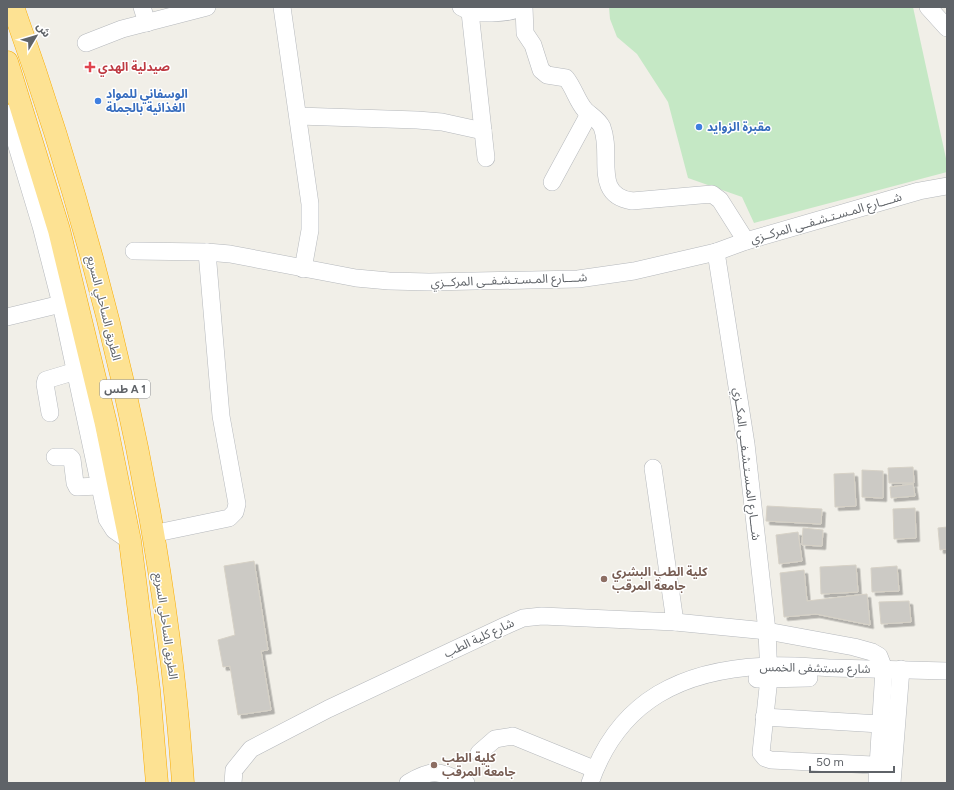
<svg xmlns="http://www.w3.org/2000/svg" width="954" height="790" viewBox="0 0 954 790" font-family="Figtree,'Noto Sans Arabic',sans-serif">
<defs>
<filter id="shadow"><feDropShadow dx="3.5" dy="3.5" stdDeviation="0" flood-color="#0004"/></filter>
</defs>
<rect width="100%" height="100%" fill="#f1efe8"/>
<polygon fill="#c5e8c5" points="609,7 913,7 947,163 947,172 754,223 742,197 688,178 668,102 637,54 617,37 610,19"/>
<g fill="#cccac5" stroke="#d6d1c6" filter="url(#shadow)">
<polygon points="913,467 914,483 889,483 888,468"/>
<polygon points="862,470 883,471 883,498 862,497"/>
<polygon points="854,473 856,506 835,507 834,474"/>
<polygon points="913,484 915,496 891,498 890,487"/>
<polygon points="767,506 822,509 821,524 766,521"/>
<polygon points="915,508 916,538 894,539 893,509"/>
<polygon points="947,527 947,549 940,550 938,528"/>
<polygon points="803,528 823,530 822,546 802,545"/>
<polygon points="798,532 802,561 779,564 776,535"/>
<polygon points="254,561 268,650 261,651 271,710 238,715 230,666 223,667 218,640 235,635 224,566"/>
<polygon points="856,565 858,592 821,594 820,567"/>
<polygon points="897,566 899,591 872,592 871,568"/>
<polygon points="804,570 807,601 867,594 870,625 816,614 784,617 780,573"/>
<polygon points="909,601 911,622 881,624 879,602"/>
</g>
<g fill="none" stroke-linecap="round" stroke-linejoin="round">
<g stroke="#b5b8bc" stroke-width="18">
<g id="minor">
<polyline points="142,7 147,23"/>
<polyline points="282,7 310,204 310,230 303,269"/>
<path d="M 461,7 C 475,16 509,14 523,7"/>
<path d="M 524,7 L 525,33 L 533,45 L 541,70 L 547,75 L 566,78 C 574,88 577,101 585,110 C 591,116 598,119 602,127 C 613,155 592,195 632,201 L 712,194 L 720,200 L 746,241"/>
<polyline points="928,7 947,28"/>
<polyline points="470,12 486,158"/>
<polyline points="86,43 122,29 207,7"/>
<polyline points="7,113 41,226 61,304 107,519 114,530 130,541"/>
<polyline points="298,116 417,120 442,122 483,131"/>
<polyline points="552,182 589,114"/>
<polyline points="134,251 207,252 230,254 356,278 389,281 429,282 578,279 634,271 716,252 746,241 919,191 947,186"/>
<polyline points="716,252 746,444 767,631 769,678 761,753 765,758 771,760 893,766"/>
<polyline points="7,317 61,304"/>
<polyline points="50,413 45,384 46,380 76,371"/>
<polyline points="55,457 70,457 72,459 75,483 77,487 99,486"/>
<polyline points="653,468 675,622"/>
<polyline points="152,534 229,518 235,512 237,504 221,416 207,252"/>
<polyline points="757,679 809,678"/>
<polyline points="764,717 880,724"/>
<polyline points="479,753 495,739 513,736 594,769"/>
<polyline points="233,783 234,770 251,749 328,709 507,625 523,618 542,616 675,622 767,631 854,647 872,652 879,656 884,669 877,783"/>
<path d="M 408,783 C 435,767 439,772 466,783"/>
<path d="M 590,783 C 619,699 684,669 768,666 C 790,665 811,667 832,668 C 870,669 909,670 947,671"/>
<polyline points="892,783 901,669"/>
</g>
</g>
<g stroke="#f9ab00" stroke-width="23">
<g id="highway">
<path d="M 13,7 C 102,257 165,518 183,783"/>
<polyline points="7,62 59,230 106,424 130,541 149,690 157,783"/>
</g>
</g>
<use href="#minor" stroke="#fff" stroke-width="17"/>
<use href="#highway" stroke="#fde293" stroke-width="22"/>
</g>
<path fill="#e0444e" stroke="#fff" stroke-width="1.5" d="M88 61h4v4h4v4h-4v4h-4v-4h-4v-4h4z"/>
<g fill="#3f7fe0" stroke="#fff" stroke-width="1.5">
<circle cx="98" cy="101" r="4"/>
<circle cx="699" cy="127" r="4"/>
</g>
<g fill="#8d6e63" stroke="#fff" stroke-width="1.5">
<circle cx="604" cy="579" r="4"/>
<circle cx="434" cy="765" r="4"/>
</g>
<g text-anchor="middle" stroke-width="3" stroke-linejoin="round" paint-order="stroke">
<rect fill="#fff" stroke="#8f9295" stroke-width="1" x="100" y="380" width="50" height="18" rx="3"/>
<g font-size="11" font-weight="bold" fill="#5f6368">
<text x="125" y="393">طس A 1</text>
</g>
<g font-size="12" font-weight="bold" fill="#be3a42" stroke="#fff" text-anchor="start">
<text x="98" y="71">صيدلية الهدي</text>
</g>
<g font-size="12" font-weight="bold" fill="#366cbe" stroke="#fff" text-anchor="start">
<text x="106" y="98">الوسفاني للمواد<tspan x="106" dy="14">الغذائية بالجملة</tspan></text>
<text x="707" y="131">مقبرة الزوايد</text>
</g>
<g font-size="12" fill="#5f6368" stroke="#fff">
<text transform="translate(826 218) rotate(-16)" y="4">شــــارع المـسـتـشـفــى المركــزي</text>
<text transform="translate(509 280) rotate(-2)" y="4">شــــارع المـسـتـشـفــى المركــزي</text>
<text transform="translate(104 308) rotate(76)" y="4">الطريق الساحلي السريع</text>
<text transform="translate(747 464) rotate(83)" y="4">شــــارع المـسـتـشـفــى المكــزي</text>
<text transform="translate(166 626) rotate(82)" y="4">الطريق الساحلي السريع</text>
<text transform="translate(479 638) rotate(-25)" y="4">شارع كلية الطب</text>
<text transform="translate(815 668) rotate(1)" y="4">شارع مستشفى الخمس</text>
</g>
<g font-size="12" font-weight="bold" fill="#785e54" stroke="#fff" text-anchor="start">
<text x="612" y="576">كلية الطب البشري<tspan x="612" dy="14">جامعة المرقب</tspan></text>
<text x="442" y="762">كلية الطب<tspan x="442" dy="14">جامعة المرقب</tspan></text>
</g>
</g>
<rect width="954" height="790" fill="none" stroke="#5f6368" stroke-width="16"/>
<g transform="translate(36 36) rotate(52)" stroke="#ffffff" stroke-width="3" paint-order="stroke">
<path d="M0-3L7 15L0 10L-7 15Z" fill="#5f6368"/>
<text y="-6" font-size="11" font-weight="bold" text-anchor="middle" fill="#5f6368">ش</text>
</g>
<path d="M810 766v6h84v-6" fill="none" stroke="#5f6368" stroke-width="2"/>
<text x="816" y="766" font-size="12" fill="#5f6368" stroke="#ffffff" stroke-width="3" paint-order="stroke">50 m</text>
</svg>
